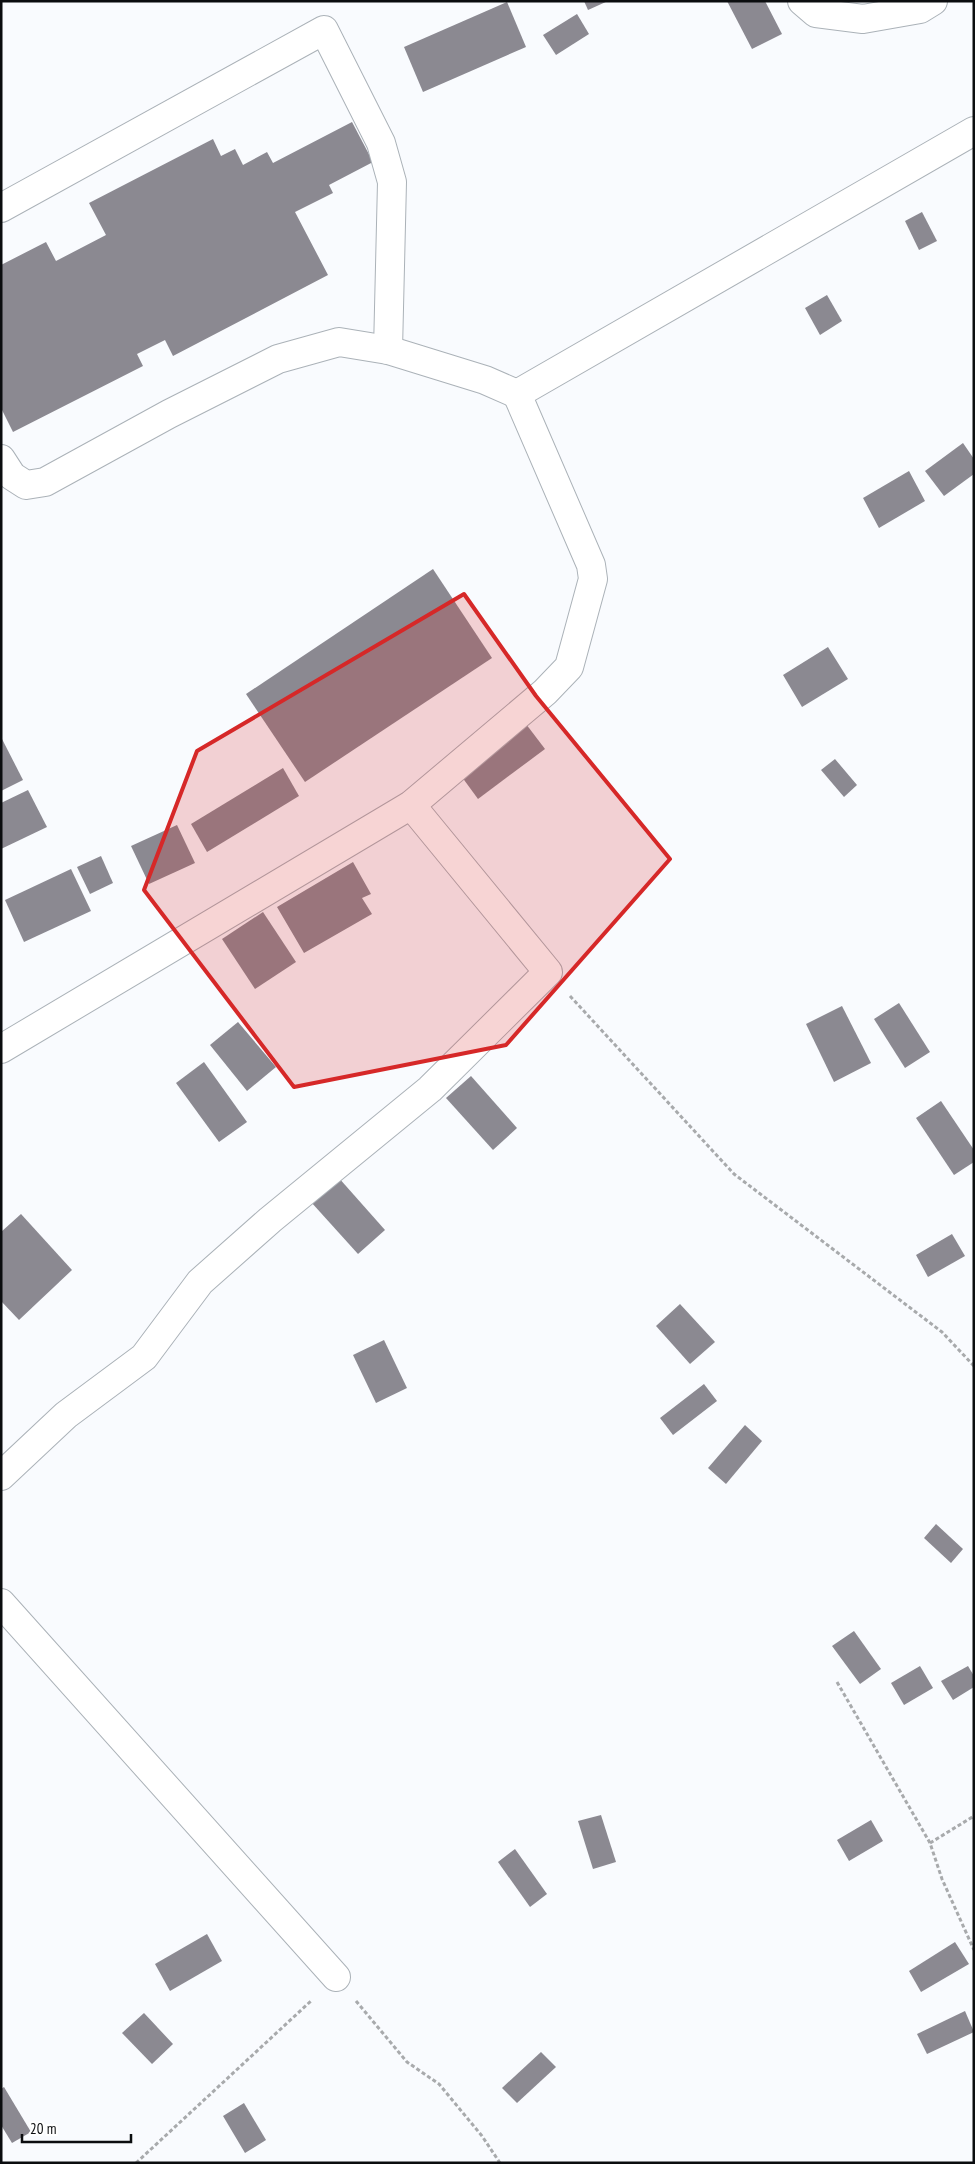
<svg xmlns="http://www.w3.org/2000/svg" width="975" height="2164" viewBox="0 0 975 2164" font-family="'PT Sans Narrow',sans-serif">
<rect width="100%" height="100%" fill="#f9fbfe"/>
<g fill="#8b8991">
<polygon points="584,1 608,1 588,10"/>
<polygon points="727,1 765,1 782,34 752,49"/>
<polygon points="507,2 526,47 423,92 404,47"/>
<polygon points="577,14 589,34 556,55 543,35"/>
<polygon points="352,122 373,162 329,185 333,193 295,212 328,275 173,356 165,340 137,354 143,366 13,432 1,408 1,265 46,242 56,261 106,235 89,203 213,139 221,156 235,149 243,165 267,152 273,163"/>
<polygon points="922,212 937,241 919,250 905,221"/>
<polygon points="827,295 842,321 820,335 805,308"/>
<polygon points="963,443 974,459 974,474 944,496 925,471"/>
<polygon points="909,471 925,501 879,528 863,498"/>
<polygon points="433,569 492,658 305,782 246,694"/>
<polygon points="828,647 848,679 802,707 783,675"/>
<polygon points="526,724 545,749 478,799 459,773"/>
<polygon points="1,737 23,780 1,791"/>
<polygon points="835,759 857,785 844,797 821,770"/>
<polygon points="283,768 299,796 207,852 191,824"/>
<polygon points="28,790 47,827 1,849 1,803"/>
<polygon points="177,825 195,863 149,884 131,846"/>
<polygon points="101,856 113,883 90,894 77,867"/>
<polygon points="353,862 371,894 362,898 372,914 304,953 277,907"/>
<polygon points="71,869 91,911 24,942 5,900"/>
<polygon points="263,912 296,962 255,989 222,939"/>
<polygon points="899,1003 930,1052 905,1068 874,1019"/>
<polygon points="842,1006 871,1063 834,1082 806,1024"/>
<polygon points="238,1022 276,1067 247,1091 210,1045"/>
<polygon points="204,1062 247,1122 219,1142 176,1083"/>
<polygon points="471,1076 517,1128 493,1150 446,1098"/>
<polygon points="941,1101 974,1150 974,1162 954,1175 916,1118"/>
<polygon points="338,1177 385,1230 358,1254 311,1202"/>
<polygon points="21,1214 72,1270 19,1320 1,1301 1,1232"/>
<polygon points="952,1234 965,1256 928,1277 916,1255"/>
<polygon points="680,1304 715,1342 690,1364 656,1326"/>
<polygon points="384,1340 407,1388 376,1403 353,1355"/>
<polygon points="704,1384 717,1401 673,1435 660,1418"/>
<polygon points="745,1425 762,1441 726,1484 708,1468"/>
<polygon points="936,1524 963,1549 951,1563 924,1538"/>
<polygon points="854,1631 881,1669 860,1684 832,1646"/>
<polygon points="920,1666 933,1688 904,1705 891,1683"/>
<polygon points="968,1666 974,1676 974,1687 953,1700 941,1681"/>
<polygon points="601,1815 616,1862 593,1869 578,1821"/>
<polygon points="871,1820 883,1841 849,1861 837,1840"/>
<polygon points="515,1849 547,1894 530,1907 498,1862"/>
<polygon points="207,1934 222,1961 170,1991 155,1964"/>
<polygon points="955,1942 969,1964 921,1992 909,1971"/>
<polygon points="965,2011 974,2032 927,2054 917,2034"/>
<polygon points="144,2013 173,2044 152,2064 122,2033"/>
<polygon points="541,2052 556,2067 517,2103 502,2088"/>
<polygon points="4,2087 31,2132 12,2143 1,2125 1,2089"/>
<polygon points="244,2103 266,2140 245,2153 223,2116"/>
</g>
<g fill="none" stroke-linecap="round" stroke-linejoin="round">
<g stroke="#abb2b8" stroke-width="30">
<g id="minor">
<polyline points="802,1 816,13 863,19 920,9 933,1"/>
<polyline points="1,208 324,30 381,143 392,182 388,350"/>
<polyline points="1,459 12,476 26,485 45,482 169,414 278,359 339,342 388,350 485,380 517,394"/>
<polyline points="1,1049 411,805 545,692 569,667 593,579 591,565 517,394 974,131"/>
<polyline points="1,1476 66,1415 144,1357 200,1282 270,1220 430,1089 548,972 411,805"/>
<polyline points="1,1603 336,1977"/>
</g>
</g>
<g stroke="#a8aaac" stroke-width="3" stroke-dasharray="4 2.5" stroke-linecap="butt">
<polyline points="570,996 734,1174 942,1332 974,1366"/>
<polyline points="837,1682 930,1843 942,1879 974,1950"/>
<polyline points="930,1843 974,1816"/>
<polyline points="356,2001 407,2062 439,2084 482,2136 500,2163"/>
<polyline points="136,2163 312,2000"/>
</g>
<use href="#minor" stroke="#fff" stroke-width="28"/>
</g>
<path fill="#d62828" fill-opacity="0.2" stroke="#d62828" stroke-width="4" stroke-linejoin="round" d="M 464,594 L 536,696 L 670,859 L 506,1045 L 294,1087 L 144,890 L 197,751 Z"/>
<rect width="975" height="2164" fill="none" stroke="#0b0d0f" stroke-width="5"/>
<path d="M22 2134v8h109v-8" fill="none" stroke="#0b0d0f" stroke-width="2.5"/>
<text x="30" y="2134" font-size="15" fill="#0b0d0f" stroke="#ffffff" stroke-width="4" paint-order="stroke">20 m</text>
</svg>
